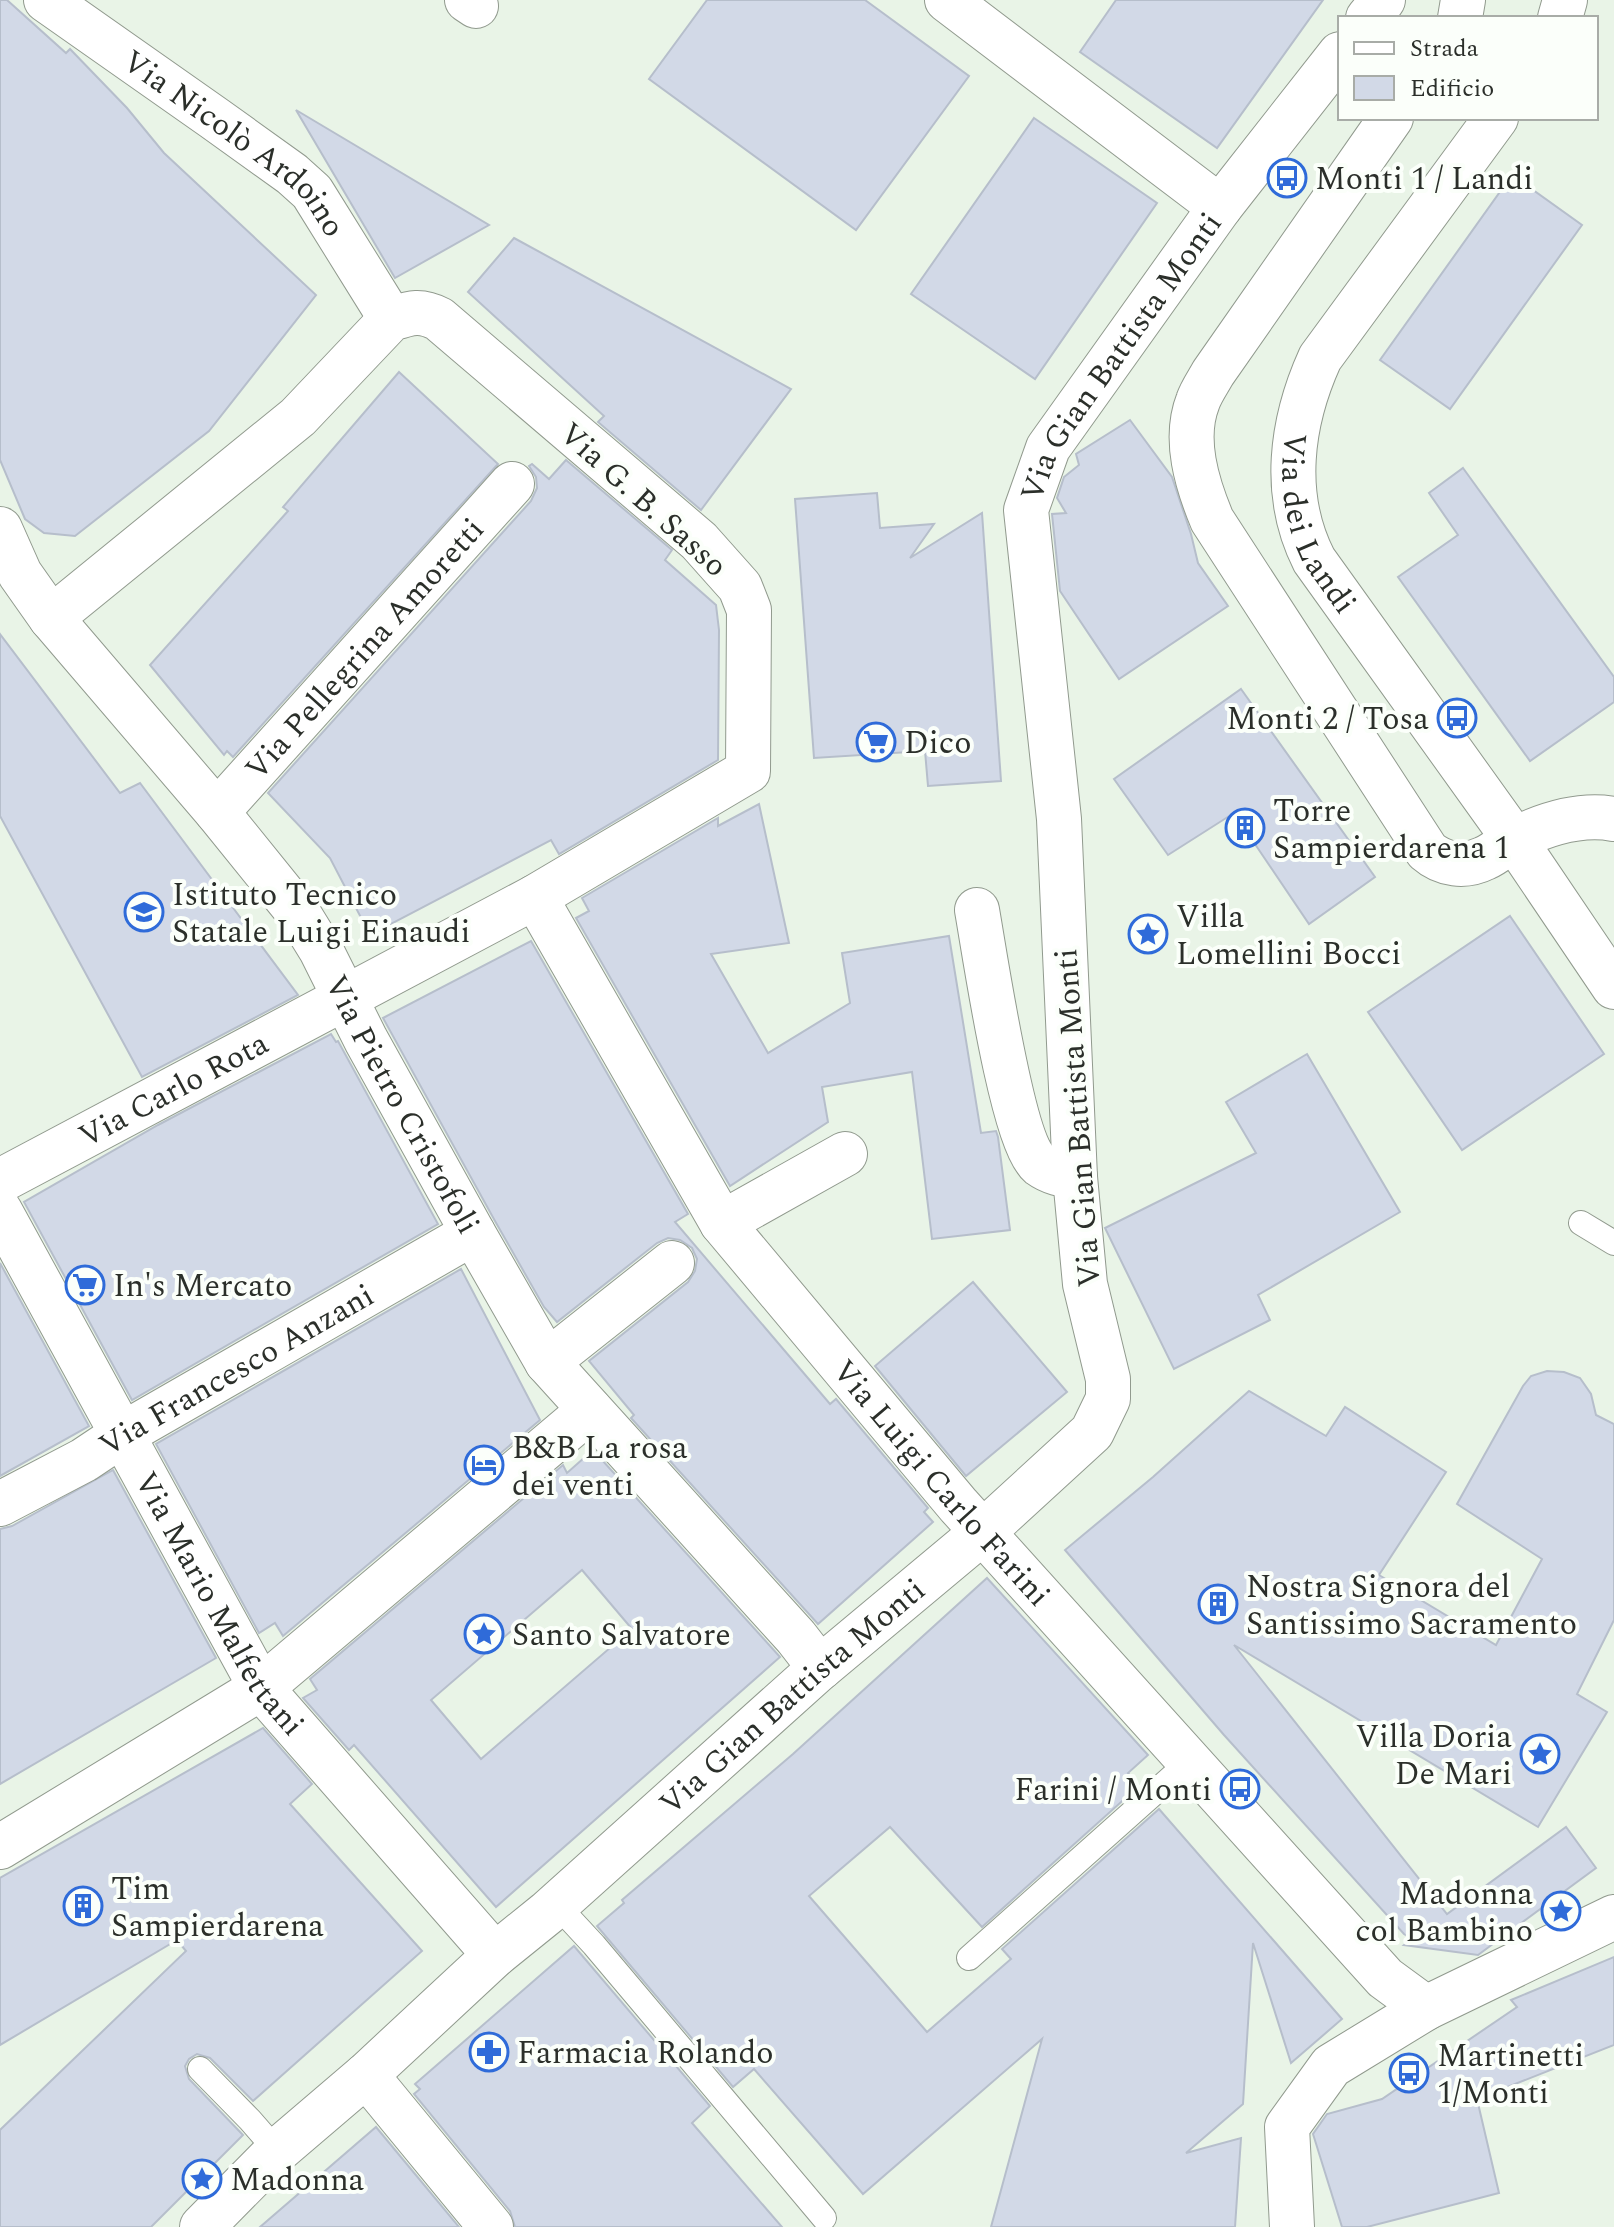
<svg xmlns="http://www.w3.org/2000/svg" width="1614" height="2227" viewBox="0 0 1614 2227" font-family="Spectral,serif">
<rect width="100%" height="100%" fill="#e9f4e7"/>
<g fill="#d2d9e7" stroke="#b6becb" stroke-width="2" fill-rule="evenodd">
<polygon points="0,0 7,0 66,53 70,49 127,108 164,153 316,295 209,431 75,536 44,533 25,519 0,460"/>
<polygon points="707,0 865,0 969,76 856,230 649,79"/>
<polygon points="1116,0 1323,0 1217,148 1080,52"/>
<polygon points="296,110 489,225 395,278"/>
<polygon points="1034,118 1157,203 1035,379 911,294"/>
<polygon points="1512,175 1582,225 1450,409 1380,360"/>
<polygon points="514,238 791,389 701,510 598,422 604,416 468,292"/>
<polygon points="399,372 498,464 233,757 227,751 224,755 150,665 288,511 283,507"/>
<polygon points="1130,420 1172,477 1191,534 1198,563 1228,606 1119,679 1060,591 1052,514 1066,513 1057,498 1064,477 1079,465 1076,454"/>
<polygon points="566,460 672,550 665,560 716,605 719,630 718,760 559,854 551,840 370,935 330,858 268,793 531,501 537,488 536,477 529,466 532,464 549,479"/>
<polygon points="1463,468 1614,677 1614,702 1530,761 1398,577 1458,535 1429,493"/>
<polygon points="877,493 880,528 934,524 910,558 982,513 1001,781 928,786 925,751 814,758 795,499"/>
<polygon points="0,634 120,793 140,783 298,995 142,1077 0,816"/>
<polygon points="1241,689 1375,877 1309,924 1234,813 1168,855 1114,779"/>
<polygon points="759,804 789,943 711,954 768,1053 850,1003 842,953 949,936 981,1133 996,1131 998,1137 1010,1230 932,1239 912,1072 822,1087 828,1122 730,1186 576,918 589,911 582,898 718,818 718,826"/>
<polygon points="1510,916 1604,1054 1462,1150 1368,1012"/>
<polygon points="531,941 688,1214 675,1222 830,1404 836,1399 928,1508 924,1512 933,1522 818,1624 631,1418 634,1415 589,1361 688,1282 695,1271 697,1259 692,1248 680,1240 668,1238 657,1243 557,1322 544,1307 495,1221 383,1018"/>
<polygon points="331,1034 336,1042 338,1041 438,1224 132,1400 24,1202 158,1125"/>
<polygon points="1307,1054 1400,1212 1258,1295 1270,1320 1174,1369 1105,1228 1256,1153 1226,1102"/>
<polygon points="0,1263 89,1426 0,1476"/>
<polygon points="461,1269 540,1420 283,1636 275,1623 259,1633 156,1444"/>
<polygon points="973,1282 1067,1392 966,1476 875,1366"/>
<polygon points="1547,1371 1564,1372 1580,1378 1591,1394 1596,1415 1614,1424 1614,1620 1577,1694 1607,1712 1538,1827 1234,1645 1447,1914 1566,1827 1596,1868 1478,1955 1404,1945 1412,1939 1404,1934 1224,1735 1065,1550 1153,1477 1249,1391 1326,1436 1345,1407 1446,1472 1379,1575 1496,1645 1542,1559 1457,1504 1523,1386 1531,1376"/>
<path d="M 593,1450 L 780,1657 L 496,1907 L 354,1745 L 349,1750 L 303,1698 L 317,1690 L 310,1679 L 563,1465 L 567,1473 ZM 582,1570 L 632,1629 L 481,1759 L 431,1700 Z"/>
<polygon points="113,1470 216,1658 0,1784 0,1529 12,1526"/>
<polygon points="987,1578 1148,1755 1128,1773 1139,1786 982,1927 890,1827 809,1896 927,2032 1011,1959 1002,1949 1159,1809 1342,2019 1291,2063 1253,1943 1243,2104 1186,2153 1241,2138 1235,2227 991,2227 1042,2039 863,2194 754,2069 733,2087 597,1926 624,1903 622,1900 793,1754"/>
<polygon points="263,1728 312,1784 290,1804 422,1951 253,2101 210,2058 197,2054 189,2059 185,2066 189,2079 243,2135 151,2227 0,2227 0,2130 186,1951 177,1940 0,2045 0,1878"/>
<polygon points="574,1946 710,2106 692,2123 782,2227 515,2227 510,2211 414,2094 420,2089 415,2084"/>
<polygon points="1614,1957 1614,2045 1477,2099 1499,2193 1367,2227 1342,2227 1313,2134 1327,2114 1382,2099 1517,2007 1511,2000"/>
<polygon points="376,2127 459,2227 260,2227"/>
</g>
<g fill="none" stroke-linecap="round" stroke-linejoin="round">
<g stroke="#919a8e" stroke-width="26">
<g id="service">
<polyline points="1581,1223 1614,1243"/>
<polyline points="556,1904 594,1945 824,2218"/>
<polyline points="969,1958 1190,1761"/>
<polyline points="200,2069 250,2120 277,2151"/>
</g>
</g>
<g stroke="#919a8e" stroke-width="46">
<g id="minor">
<path id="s1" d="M 46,0 L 214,118 L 292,174 L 312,192 L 391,319"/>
<polyline points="467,0 476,6"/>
<polyline points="947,0 1220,207"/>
<polyline points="1368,18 1383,0"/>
<polyline points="1460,18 1463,0"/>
<polyline points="1560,18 1565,0"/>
<path d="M 1391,118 L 1213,373 C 1208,382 1201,392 1198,401 C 1183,439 1197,484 1212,520 L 1427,851 C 1443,865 1465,868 1485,858 C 1497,853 1505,843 1517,838 C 1546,824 1581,813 1614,819"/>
<path id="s2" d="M 1496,118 L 1320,358 C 1291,422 1281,495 1314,560 L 1514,839 L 1614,987"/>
<path id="s3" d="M 0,529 L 20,574 L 51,618 L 217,812 L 297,911 L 321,950 L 366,1040 L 473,1233 L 547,1362 L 796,1637 L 820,1668"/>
<path id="s4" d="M 217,812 L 512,484"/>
<path id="s5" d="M 535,897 L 722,1223 L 959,1506 L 1385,1978 L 1426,2008"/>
<path d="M 977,910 C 985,955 1012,1142 1040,1165 C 1051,1173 1063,1175 1075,1177"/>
<path id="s6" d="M 0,1181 L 535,897 L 748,771 L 749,610 L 740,587 L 699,541 L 439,319 C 420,309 410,313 391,319 L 298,417 L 51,618"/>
<path id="s7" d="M 0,1211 L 261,1688 L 495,1955"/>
<polyline points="722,1223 845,1154"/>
<polyline points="547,1362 672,1263"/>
<path id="s8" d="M 0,1504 L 84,1460 L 123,1434 L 473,1233"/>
<polyline points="0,1847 261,1688 590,1410"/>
<polyline points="366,2075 491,2227"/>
<path id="s9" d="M 202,2227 L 277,2151 L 366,2075 L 495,1955 L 547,1913 L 820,1668 L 984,1531 L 1092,1432 L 1108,1399 L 1108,1379 L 1085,1284 L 1075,1177 L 1059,819 L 1026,510 L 1048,448 L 1220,207 L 1340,54"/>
</g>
</g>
<g stroke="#919a8e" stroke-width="46">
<polyline id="tertiary" points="1292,2227 1287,2127 1331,2066 1426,2008 1614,1917"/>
</g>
<use href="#service" stroke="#fff" stroke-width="24"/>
<use href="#minor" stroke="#fff" stroke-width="44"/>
<use href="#tertiary" stroke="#fff" stroke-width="44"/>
</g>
<defs>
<g id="bus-ring" transform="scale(2)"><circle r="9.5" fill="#fbfffa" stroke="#2f6bd9" stroke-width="1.5"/><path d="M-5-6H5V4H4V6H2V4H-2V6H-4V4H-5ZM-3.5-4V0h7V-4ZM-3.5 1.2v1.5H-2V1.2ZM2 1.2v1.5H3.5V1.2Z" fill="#2f6bd9"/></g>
<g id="supermarket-ring" transform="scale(2)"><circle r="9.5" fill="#fbfffa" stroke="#2f6bd9" stroke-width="1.5"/><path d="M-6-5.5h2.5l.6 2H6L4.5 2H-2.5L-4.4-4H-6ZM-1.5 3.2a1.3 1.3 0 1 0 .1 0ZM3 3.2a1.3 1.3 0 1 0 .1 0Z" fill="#2f6bd9"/></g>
<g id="building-ring" transform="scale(2)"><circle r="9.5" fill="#fbfffa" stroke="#2f6bd9" stroke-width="1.5"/><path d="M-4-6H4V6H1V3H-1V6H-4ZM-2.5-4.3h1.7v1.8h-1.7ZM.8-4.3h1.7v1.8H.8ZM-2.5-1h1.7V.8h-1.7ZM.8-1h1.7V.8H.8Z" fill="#2f6bd9"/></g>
<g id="school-ring" transform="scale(2)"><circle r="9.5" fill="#fbfffa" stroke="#2f6bd9" stroke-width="1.5"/><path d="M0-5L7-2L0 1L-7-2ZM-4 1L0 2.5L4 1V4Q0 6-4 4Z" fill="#2f6bd9"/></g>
<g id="sight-ring" transform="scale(2)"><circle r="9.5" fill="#fbfffa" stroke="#2f6bd9" stroke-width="1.5"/><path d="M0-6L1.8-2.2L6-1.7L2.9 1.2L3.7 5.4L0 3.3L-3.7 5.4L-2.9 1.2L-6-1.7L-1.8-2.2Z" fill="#2f6bd9"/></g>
<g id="hotel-ring" transform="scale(2)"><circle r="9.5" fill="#fbfffa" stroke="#2f6bd9" stroke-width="1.5"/><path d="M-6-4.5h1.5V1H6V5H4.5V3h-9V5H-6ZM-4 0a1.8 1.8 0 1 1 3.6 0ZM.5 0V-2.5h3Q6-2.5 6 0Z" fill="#2f6bd9"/></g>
<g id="pharmacy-ring" transform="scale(2)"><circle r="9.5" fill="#fbfffa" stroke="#2f6bd9" stroke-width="1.5"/><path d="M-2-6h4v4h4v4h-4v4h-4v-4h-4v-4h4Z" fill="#2f6bd9"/></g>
</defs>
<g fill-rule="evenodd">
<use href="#bus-ring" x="1287" y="178"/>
<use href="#bus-ring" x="1457" y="718"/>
<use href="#supermarket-ring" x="876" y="742"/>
<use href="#building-ring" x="1245" y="828"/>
<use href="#school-ring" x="144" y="912"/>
<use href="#sight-ring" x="1148" y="934"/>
<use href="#supermarket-ring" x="85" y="1285"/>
<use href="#hotel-ring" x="484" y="1465"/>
<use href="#building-ring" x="1218" y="1604"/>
<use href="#sight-ring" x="484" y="1634"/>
<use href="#sight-ring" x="1540" y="1754"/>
<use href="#bus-ring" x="1240" y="1789"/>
<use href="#building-ring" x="83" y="1906"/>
<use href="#sight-ring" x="1561" y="1911"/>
<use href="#pharmacy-ring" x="489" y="2052"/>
<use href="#bus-ring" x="1409" y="2073"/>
<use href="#sight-ring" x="202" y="2179"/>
</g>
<g text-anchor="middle" stroke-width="8" stroke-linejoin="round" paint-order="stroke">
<g font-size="32" fill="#2b2f2a" stroke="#fbfffa">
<text dy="11" stroke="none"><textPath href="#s1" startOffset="238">Via Nicolò Ardoino</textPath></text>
<text dy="11" stroke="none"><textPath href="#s9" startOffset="2306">Via Gian Battista Monti</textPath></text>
<text transform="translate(644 499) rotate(42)" y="11">Via G. B. Sasso</text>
<text dy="11" stroke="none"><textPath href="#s2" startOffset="472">Via dei Landi</textPath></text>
<text dy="11" stroke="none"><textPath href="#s4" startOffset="220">Via Pellegrina Amoretti</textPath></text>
<text dy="11" stroke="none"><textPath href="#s6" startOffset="196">Via Carlo Rota</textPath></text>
<text dy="11" stroke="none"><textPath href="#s3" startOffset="706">Via Pietro Cristofoli</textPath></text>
<text transform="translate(1077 1118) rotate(-94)" y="11">Via Gian Battista Monti</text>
<text dy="11" stroke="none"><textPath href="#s8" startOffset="272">Via Francesco Anzani</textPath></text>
<text dy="11" stroke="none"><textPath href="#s5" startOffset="716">Via Luigi Carlo Farini</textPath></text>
<text dy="11" stroke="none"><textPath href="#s7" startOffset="450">Via Mario Malfettani</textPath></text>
<text dy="11" stroke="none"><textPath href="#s9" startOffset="794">Via Gian Battista Monti</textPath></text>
</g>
<g font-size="32" fill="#2b2f2a" stroke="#fbfffa" text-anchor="start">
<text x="1315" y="189">Monti 1 / Landi</text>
<text x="1429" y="729" text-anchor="end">Monti 2 / Tosa</text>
<text x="904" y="753">Dico</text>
<text x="1273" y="821">Torre<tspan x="1273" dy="37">Sampierdarena 1</tspan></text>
<text x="172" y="905">Istituto Tecnico<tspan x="172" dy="37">Statale Luigi Einaudi</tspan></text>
<text x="1176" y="927">Villa<tspan x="1176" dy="37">Lomellini Bocci</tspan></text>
<text x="113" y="1296">In's Mercato</text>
<text x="512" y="1458">B&amp;B La rosa<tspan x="512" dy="37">dei venti</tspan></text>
<text x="1246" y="1597">Nostra Signora del<tspan x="1246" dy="37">Santissimo Sacramento</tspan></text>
<text x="512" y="1645">Santo Salvatore</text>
<text x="1512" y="1747" text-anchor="end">Villa Doria<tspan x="1512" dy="37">De Mari</tspan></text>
<text x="1212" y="1800" text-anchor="end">Farini / Monti</text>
<text x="111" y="1899">Tim<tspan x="111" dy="37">Sampierdarena</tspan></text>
<text x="1533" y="1904" text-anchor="end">Madonna<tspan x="1533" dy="37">col Bambino</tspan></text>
<text x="517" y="2063">Farmacia Rolando</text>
<text x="1437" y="2066">Martinetti<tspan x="1437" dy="37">1/Monti</tspan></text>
<text x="230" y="2190">Madonna</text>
</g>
</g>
<rect x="1338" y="16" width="260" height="104" fill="#fbfffa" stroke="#a8aca7" stroke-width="2"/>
<rect x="1354" y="42" width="40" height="12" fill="#ffffff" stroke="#a8aca7" stroke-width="2"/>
<text x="1410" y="56" font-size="24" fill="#2b2f2a">Strada</text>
<rect x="1354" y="76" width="40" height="24" fill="#d2d9e7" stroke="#a8aca7" stroke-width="2"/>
<text x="1410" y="96" font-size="24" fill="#2b2f2a">Edificio</text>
</svg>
